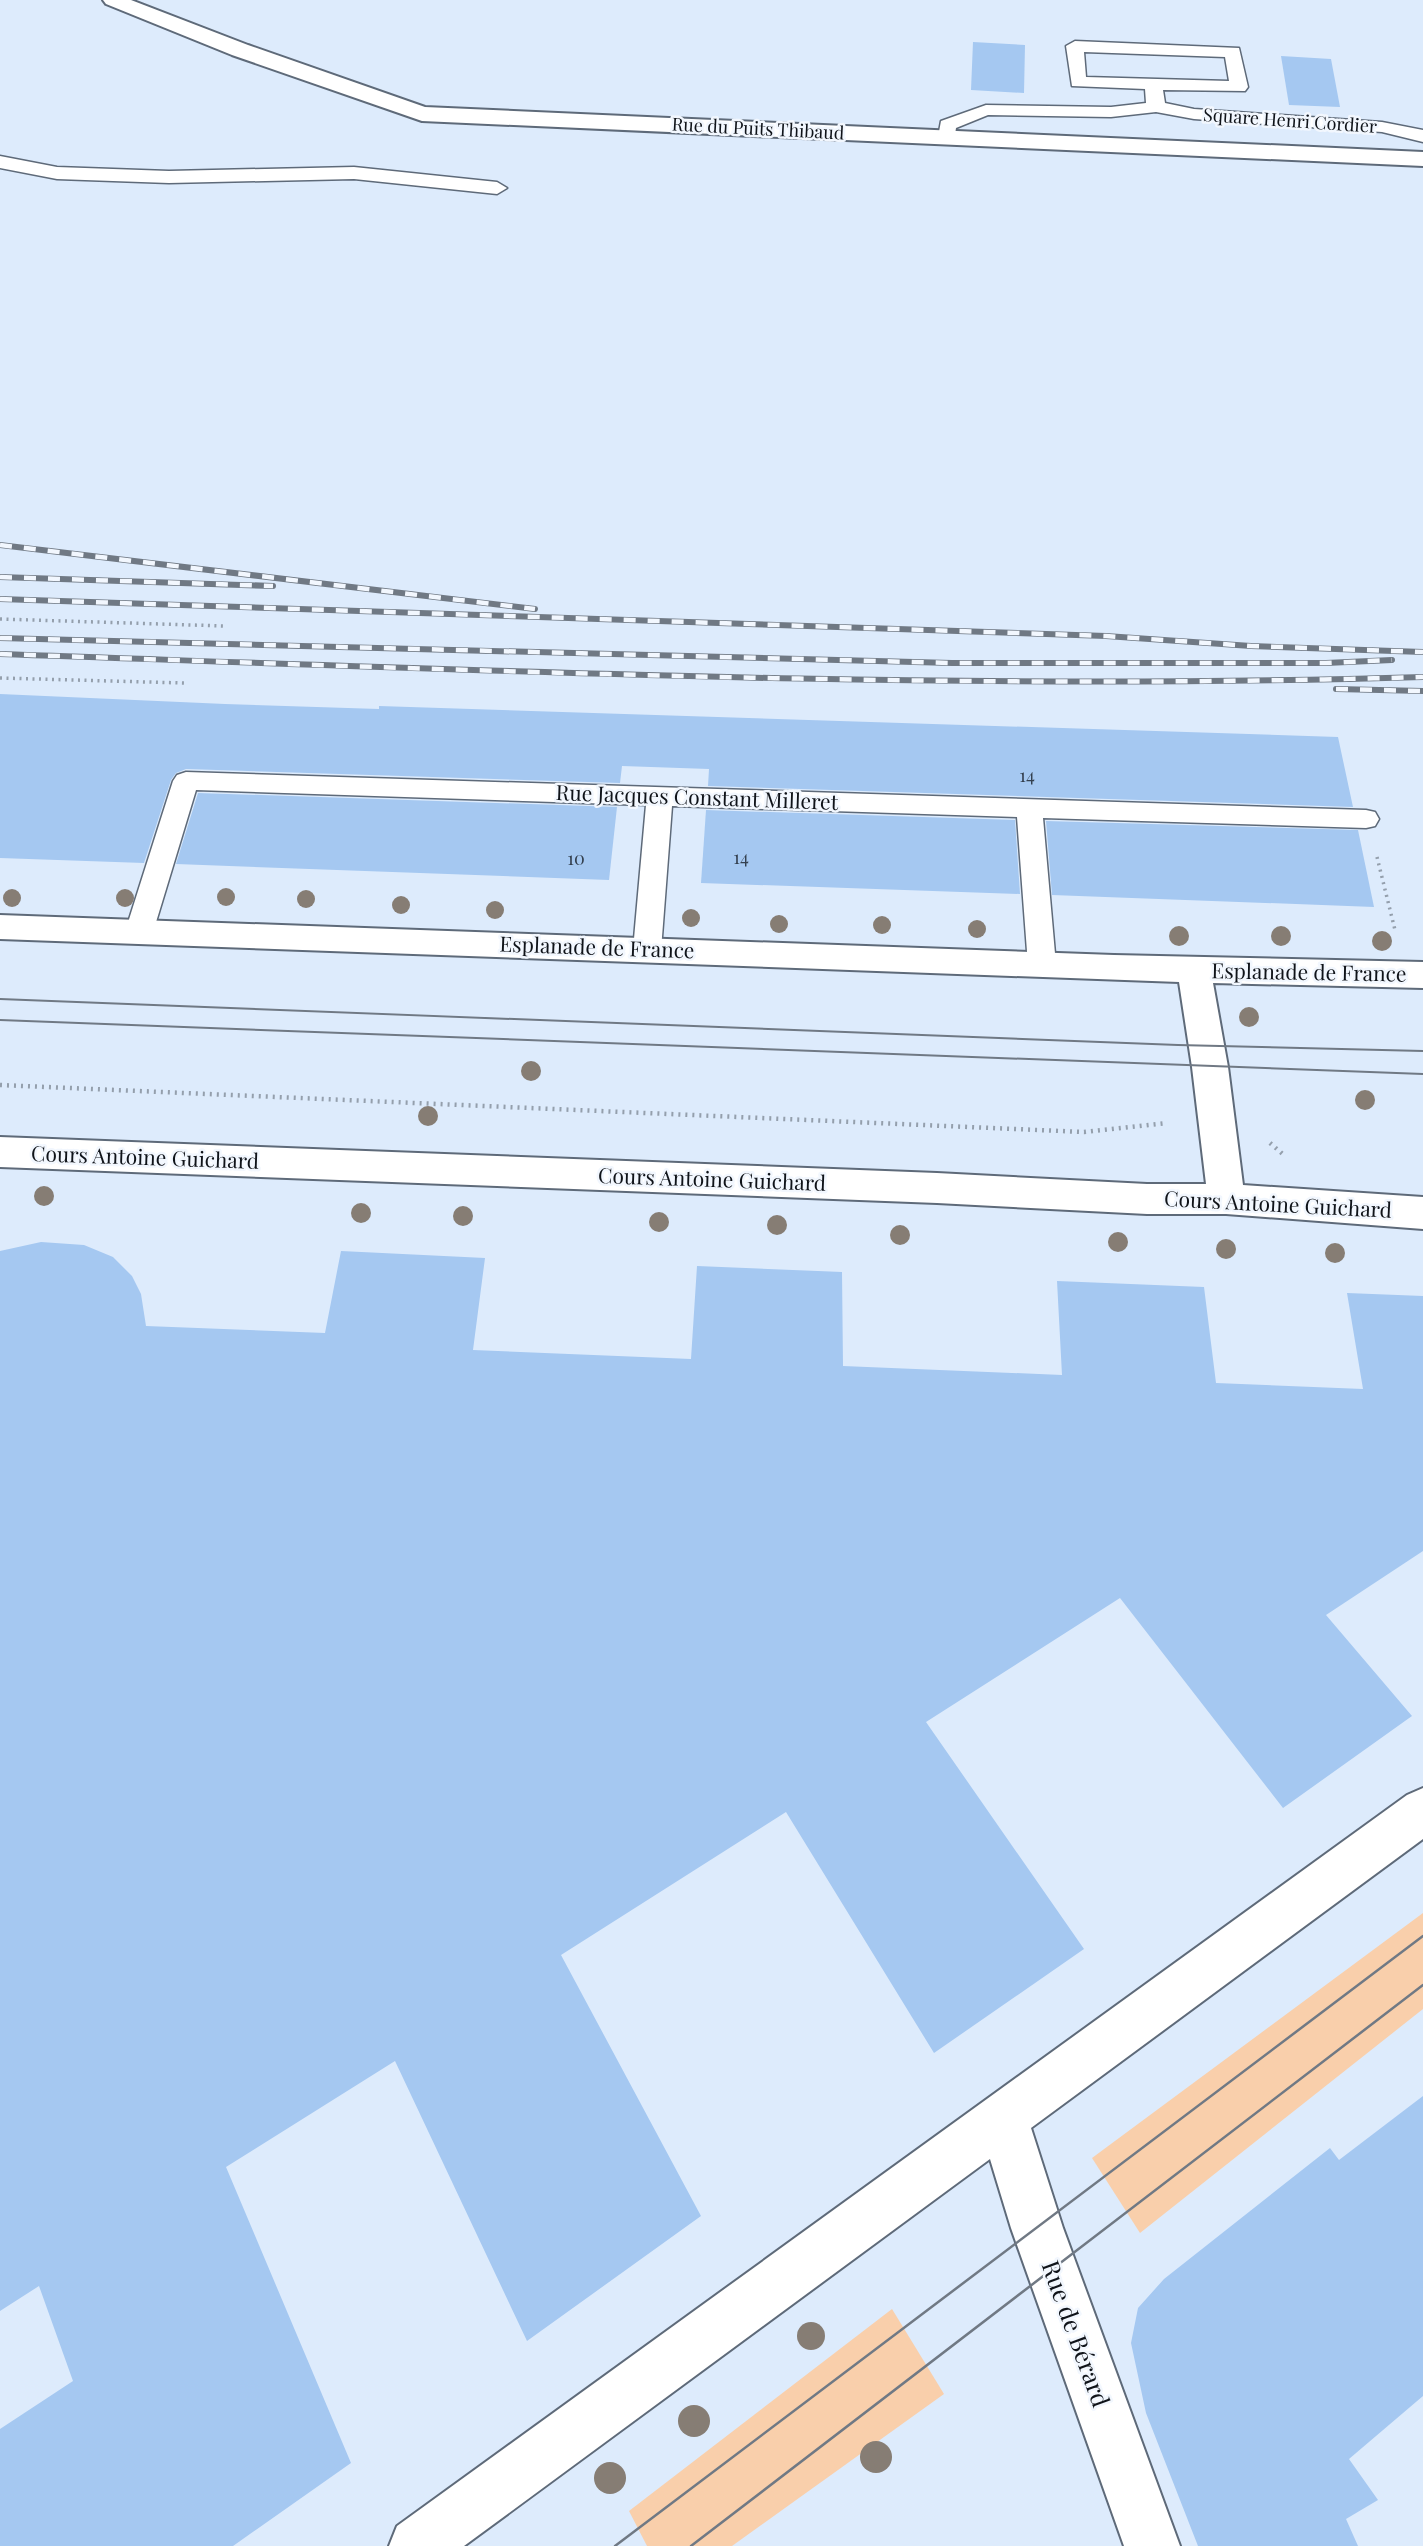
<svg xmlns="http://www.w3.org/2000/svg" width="1423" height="2546" viewBox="0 0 1423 2546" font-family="'Playfair Display',serif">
<rect width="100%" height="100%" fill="#ddebfc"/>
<g fill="#f9cfab">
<polygon points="1423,1913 1423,2009 1140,2233 1092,2158"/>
<polygon points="892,2309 944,2394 732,2546 647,2546 629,2511"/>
</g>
<g fill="#a5c8f1">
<polygon points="973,42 1025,45 1024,93 971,90"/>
<polygon points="1281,56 1331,59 1340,107 1289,105"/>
<polygon points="0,694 225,704 379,709 379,706 1338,737 1353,807 708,786 709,769 622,766 620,783 186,769 176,773 171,780 144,863 0,858"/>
<polygon points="198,793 617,807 609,880 176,864"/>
<polygon points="706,810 1015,820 1020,894 701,883"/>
<polygon points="1046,821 1358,830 1374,907 1052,895"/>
<polygon points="41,1242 84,1245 113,1257 132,1276 141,1294 146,1326 325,1333 341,1251 485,1258 473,1350 691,1359 697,1266 842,1272 843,1366 1062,1375 1057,1281 1204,1287 1216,1383 1363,1389 1347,1293 1423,1296 1423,1551 1326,1615 1412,1716 1283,1808 1120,1598 926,1722 1084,1949 934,2053 786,1812 561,1955 701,2216 527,2341 395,2061 226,2167 351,2463 233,2546 0,2546 0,2429 73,2381 39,2286 0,2311 0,1251"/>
<polygon points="1423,2096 1423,2396 1349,2459 1378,2500 1346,2519 1358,2546 1198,2546 1146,2413 1131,2343 1138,2308 1164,2279 1330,2148 1339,2160"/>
</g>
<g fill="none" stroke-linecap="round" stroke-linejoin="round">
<g stroke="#5e6a79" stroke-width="3">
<g id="service">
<path d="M 1075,41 L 1239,48 L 1248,87 L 1245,91 L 1163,90 L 1165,103 L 1194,109 L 1382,122 L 1423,130 L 1423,142 L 1382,132 L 1194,119 L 1156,112 L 1111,117 L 988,115 L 956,128 L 954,141 L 940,141 L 938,137 L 941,121 L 986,105 L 1111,107 L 1146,103 L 1145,89 L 1072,86 L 1066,46 ZM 1084,52 L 1225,57 L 1229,81 L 1086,77 Z"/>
<polygon points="0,156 57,167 169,171 354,167 497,182 507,188 497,194 354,179 169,183 57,179 0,168"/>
<polygon points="186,772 1366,810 1375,812 1379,819 1375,826 1366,828 1043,818 1056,965 1052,972 1042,976 1032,972 1028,965 1017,817 672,806 661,950 657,957 647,960 637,957 633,950 646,805 196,790 153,932 149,939 139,942 129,939 125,932 173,781 177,775"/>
</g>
</g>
<g stroke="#5e6a79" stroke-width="4">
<g id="minor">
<polygon points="103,0 131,0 248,45 425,107 1423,152 1423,166 422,121 232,55 106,4"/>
<polygon points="0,915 1114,955 1423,962 1423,988 1213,983 1228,1067 1243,1185 1423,1197 1423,1229 1226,1214 1147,1214 937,1203 0,1167 0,1137 937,1173 1147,1184 1206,1184 1192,1067 1179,982 0,939"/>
<polygon points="1423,1788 1423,1839 1031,2128 1063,2228 1180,2546 1124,2546 1011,2228 990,2159 464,2546 389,2546 397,2526 1407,1795"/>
</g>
</g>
<g stroke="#949fac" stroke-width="3.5" stroke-dasharray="2 4.5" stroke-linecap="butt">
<polyline points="0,619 224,626"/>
<polyline points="0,678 184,683"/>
<polyline points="1377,857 1395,930"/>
</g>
<g stroke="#949fac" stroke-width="4.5" stroke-dasharray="2 5" stroke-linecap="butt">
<polyline points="0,1085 1084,1132 1167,1123"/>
<polyline points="1270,1143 1285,1156"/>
</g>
<use href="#service" fill="#fff" fill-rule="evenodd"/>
<use href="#minor" fill="#fff" fill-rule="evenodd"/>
<g stroke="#707984" stroke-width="2">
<polyline points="0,999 1178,1045 1423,1051"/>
<polyline points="0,1020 1423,1074"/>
</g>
<g stroke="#707984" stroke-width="2.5">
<polyline points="615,2546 1423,1936"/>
<polyline points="691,2546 1423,1985"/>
</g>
<g stroke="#707984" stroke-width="6">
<g id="rail">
<polyline points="0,545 535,609"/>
<polyline points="0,577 273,586"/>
<polyline points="0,599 1106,636 1251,646 1423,652"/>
<polyline points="0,638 952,663 1326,663 1392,660"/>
<path d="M 0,654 C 474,670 949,691 1423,677"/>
<polyline points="1336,689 1423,691"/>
</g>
</g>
<use href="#rail" stroke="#f2f7fe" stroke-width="4.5" stroke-dasharray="12" stroke-linecap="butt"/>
</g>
<g fill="#867d74">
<circle cx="226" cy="897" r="9"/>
<circle cx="12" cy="898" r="9"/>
<circle cx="125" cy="898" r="9"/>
<circle cx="306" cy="899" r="9"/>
<circle cx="401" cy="905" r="9"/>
<circle cx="495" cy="910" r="9"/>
<circle cx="691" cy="918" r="9"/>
<circle cx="779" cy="924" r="9"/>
<circle cx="882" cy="925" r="9"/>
<circle cx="977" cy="929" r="9"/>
<circle cx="1179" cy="936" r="10"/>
<circle cx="1281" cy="936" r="10"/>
<circle cx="1382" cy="941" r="10"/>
<circle cx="1249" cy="1017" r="10"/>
<circle cx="531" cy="1071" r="10"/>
<circle cx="1365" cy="1100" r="10"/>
<circle cx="428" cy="1116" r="10"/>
<circle cx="44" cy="1196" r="10"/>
<circle cx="361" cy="1213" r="10"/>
<circle cx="463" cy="1216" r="10"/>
<circle cx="659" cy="1222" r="10"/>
<circle cx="777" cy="1225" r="10"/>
<circle cx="900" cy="1235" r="10"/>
<circle cx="1118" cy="1242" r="10"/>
<circle cx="1226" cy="1249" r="10"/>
<circle cx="1335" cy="1253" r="10"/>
<circle cx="811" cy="2336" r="14"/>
<circle cx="694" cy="2421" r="16"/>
<circle cx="876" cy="2457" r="16"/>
<circle cx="610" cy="2478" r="16"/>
</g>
<g text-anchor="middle" stroke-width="5" stroke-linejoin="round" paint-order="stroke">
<g font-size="18" fill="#0f1319" stroke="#f2f7fe">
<text transform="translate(1290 121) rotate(4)" y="6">Square Henri Cordier</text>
<text transform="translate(758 129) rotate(3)" y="6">Rue du Puits Thibaud</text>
</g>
<g font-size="18" fill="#34404f">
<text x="1027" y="782">14</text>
<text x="741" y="864">14</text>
<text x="576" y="865">10</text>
</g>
<g font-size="21" fill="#0f1319" stroke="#f2f7fe">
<text transform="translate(697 798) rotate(2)" y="7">Rue Jacques Constant Milleret</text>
<text transform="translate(597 948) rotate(2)" y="7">Esplanade de France</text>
<text transform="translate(1309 973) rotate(1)" y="7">Esplanade de France</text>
<text transform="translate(145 1158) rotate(2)" y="7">Cours Antoine Guichard</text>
<text transform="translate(712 1180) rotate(2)" y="7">Cours Antoine Guichard</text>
<text transform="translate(1278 1205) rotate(3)" y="7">Cours Antoine Guichard</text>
</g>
<g font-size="24" fill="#0f1319" stroke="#f2f7fe">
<text transform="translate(1075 2334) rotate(70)" y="8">Rue de Bérard</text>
</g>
</g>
</svg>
